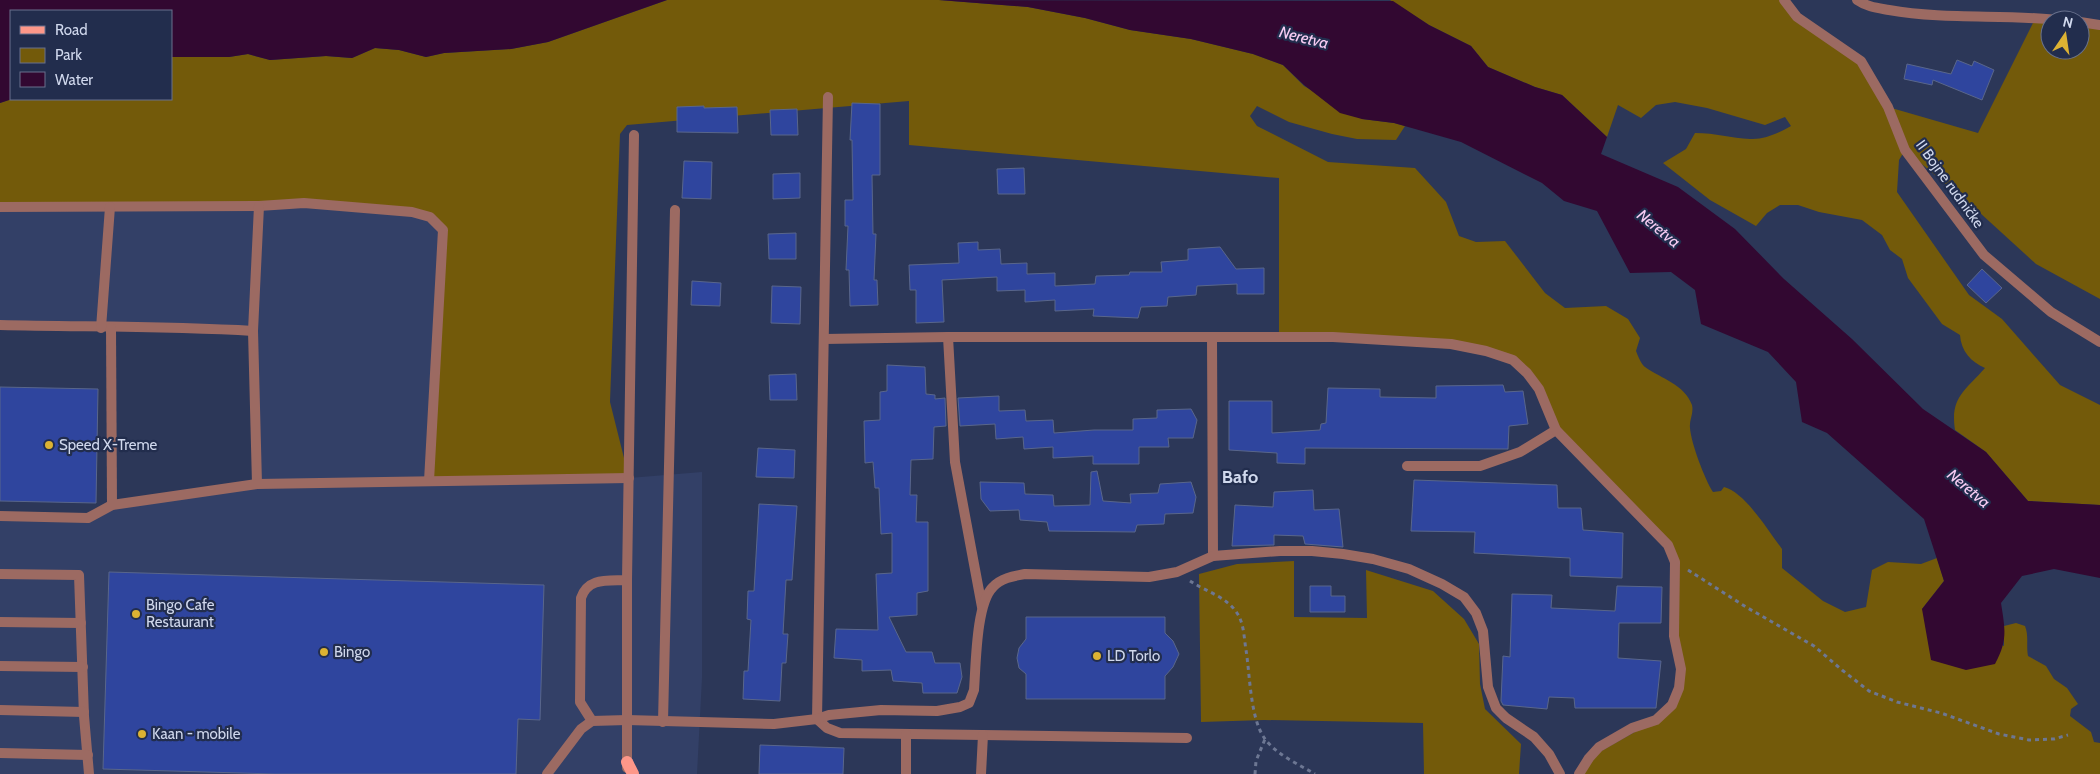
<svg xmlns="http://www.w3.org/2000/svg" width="2100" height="774" viewBox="0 0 2100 774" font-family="Cabin,sans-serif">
<rect width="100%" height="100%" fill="#2c3758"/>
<polygon fill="#334067" points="304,203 430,217 629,478 702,472 702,678 697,774 0,774 0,516 88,518 112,505 257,484 253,331 0,325 0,207"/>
<g fill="#735a0a">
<path d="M 667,0 L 939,0 L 1028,7 L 1085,18 L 1130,30 L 1191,39 L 1253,54 L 1283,65 L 1304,86 L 1362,119 L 1394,123 L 1405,126 L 1396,140 L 1357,139 L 1332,134 L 1289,122 L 1257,106 L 1250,116 L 1257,126 L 1328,162 L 1415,168 L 1446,202 L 1459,236 L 1476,242 L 1505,241 L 1545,293 L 1565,308 L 1606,306 L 1628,319 L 1640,338 L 1636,351 C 1638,356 1641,364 1645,367 C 1662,379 1684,384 1692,405 C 1694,414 1689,420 1690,428 C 1691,443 1705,480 1713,492 L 1721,491 L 1724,487 C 1745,492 1769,532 1782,549 L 1782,568 L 1823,601 L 1845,612 L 1866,607 L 1872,570 L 1888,562 L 1921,564 L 1937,558 L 1944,581 L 1922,609 L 2004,646 L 2004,626 L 2016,623 L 2025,626 C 2029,636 2026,645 2028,656 L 2046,666 L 2054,679 L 2067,688 L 2078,704 L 2071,709 L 2070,716 L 2091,732 L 2094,742 L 2100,743 L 2100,774 L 1579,774 L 1589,758 L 1656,720 L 1679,688 L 1675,562 L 1668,545 L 1571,446 L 1527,373 L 1486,351 L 1279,337 L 1279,178 L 909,145 L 909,101 L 627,125 L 620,134 L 610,402 L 629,478 L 429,481 L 443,230 L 430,217 L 304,203 L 0,207 L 0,103 L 12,99 L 171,99 L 171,57 L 229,57 L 248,54 L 270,60 L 326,56 L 352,58 L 375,48 L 399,50 L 426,57 L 444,53 L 511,49 L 548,42 Z"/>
<path d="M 1390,0 L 1784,0 L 1797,17 L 1861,61 L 1888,107 L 1978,133 L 2036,17 L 2050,20 L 2050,50 L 2080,50 L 2080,22 L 2100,25 L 2100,299 L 2036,264 L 1979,212 L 1905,150 L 1899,160 L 1897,192 L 1969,295 L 2002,319 L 2060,385 L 2100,405 L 2100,505 L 2028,501 L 1986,452 L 1955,430 C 1950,397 1965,391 1985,368 C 1971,362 1961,351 1960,335 L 1942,324 L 1908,278 L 1902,259 L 1890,250 L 1882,235 L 1862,220 L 1819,212 L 1798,205 L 1780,205 L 1767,213 L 1756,226 L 1710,200 L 1663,163 L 1686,149 L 1695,133 C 1716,133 1731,138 1750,139 C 1764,140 1779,133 1791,126 L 1785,117 L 1765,125 L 1707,108 L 1675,102 L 1656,105 L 1641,118 L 1618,105 L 1607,137 L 1562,95 L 1535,87 L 1488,67 L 1471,46 L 1429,25 Z"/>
<polygon points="1294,561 1294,617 1367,618 1366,570 1433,591 1464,619 1479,644 1480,684 1485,709 1521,744 1519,774 1424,774 1423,723 1264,720 1201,722 1199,574 1237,564"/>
</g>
<g fill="#320831">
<polygon points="0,0 667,0 548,42 511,49 444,53 426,57 399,50 375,48 352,58 326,56 270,60 248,54 229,57 171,57 171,11 11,11 12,99 0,103"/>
<path d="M 939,0 L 1393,1 L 1429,25 L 1471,46 L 1488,67 L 1535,87 L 1562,95 L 1607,137 L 1601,154 L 1678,187 L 1735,229 L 1784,279 L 1852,339 L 1923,409 L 1986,452 L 2028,501 L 2100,505 L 2100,578 L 2054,569 L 2022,576 L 2001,603 C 2005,629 2008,640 1995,664 L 1966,670 L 1931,660 L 1922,609 L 1944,581 L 1924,519 L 1827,433 L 1802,422 L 1796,382 L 1768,352 L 1701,324 L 1695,290 L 1671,272 L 1630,273 L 1597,211 L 1564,201 L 1542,183 L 1461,142 L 1394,123 L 1362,119 L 1340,113 L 1304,85 L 1283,65 L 1253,54 L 1191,39 L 1130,30 L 1085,18 L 1028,7 Z"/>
</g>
<g fill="#2f459e" stroke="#59668b">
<polygon points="1957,60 1972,66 1974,61 1994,70 1982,100 1933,80 1932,85 1904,79 1907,64 1951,74"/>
<polygon points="852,103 880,104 880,175 872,175 873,234 876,234 874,280 877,280 878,305 850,306 849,270 846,270 848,226 845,226 845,200 853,200 852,140 850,140"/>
<polygon points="704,106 704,108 737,107 738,133 677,132 677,107"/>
<polygon points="797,109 798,135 771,135 770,110"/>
<polygon points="684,161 712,162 711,199 682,198"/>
<polygon points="1024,168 1025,194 998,194 997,169"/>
<polygon points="800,173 800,198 773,199 773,174"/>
<polygon points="796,233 796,259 769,259 768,234"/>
<polygon points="978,242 978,250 1000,249 1001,264 1027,263 1027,274 1055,273 1055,286 1095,284 1096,276 1129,275 1130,272 1162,272 1161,262 1188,260 1188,249 1220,247 1236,269 1264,268 1264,294 1237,294 1237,284 1197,286 1196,295 1168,297 1167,306 1141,307 1138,318 1093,316 1094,309 1055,311 1055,300 1025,302 1025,290 997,291 997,277 942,280 944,322 916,323 916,290 910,290 909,265 959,263 958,243"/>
<polygon points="1982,269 2002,288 1986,303 1967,285"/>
<polygon points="692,281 721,283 720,306 691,305"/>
<polygon points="772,286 801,287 800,324 771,323"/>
<polygon points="887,365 925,367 926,394 935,395 935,399 945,398 946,426 934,427 933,459 911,460 910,495 917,495 916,522 928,522 928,591 917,593 917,615 889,617 906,652 932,652 935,663 960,663 962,677 957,693 923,693 922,683 893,681 891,670 862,671 862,660 834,658 836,629 878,630 876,574 892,573 892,533 881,534 879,488 875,488 873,462 865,463 864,421 880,420 880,392 887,391"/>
<polygon points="796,374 797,400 770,400 769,375"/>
<polygon points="1503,385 1505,392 1523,391 1528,424 1509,426 1508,449 1305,448 1305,464 1277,463 1277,453 1229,450 1229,401 1272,401 1272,433 1320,430 1321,424 1326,423 1328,388 1380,389 1380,397 1436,398 1436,386"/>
<polygon points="0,387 98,389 96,503 0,501"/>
<polygon points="999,396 999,411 1025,410 1026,421 1053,420 1054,433 1094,430 1133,430 1133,419 1157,418 1157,410 1191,409 1197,420 1193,438 1168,438 1169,447 1139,447 1139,464 1093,464 1093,456 1053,458 1053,447 1024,449 1023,437 996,439 995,424 960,426 958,398"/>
<polygon points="758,448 795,450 794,478 756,477"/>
<polygon points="1097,471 1103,501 1131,503 1130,494 1158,493 1160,484 1191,482 1196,497 1193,513 1165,514 1164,524 1137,525 1135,532 1049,531 1047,522 1020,520 1019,510 990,511 981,499 980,482 1024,483 1025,494 1053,495 1054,506 1090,505 1091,472"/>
<polygon points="1414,480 1557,485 1558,508 1581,508 1583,530 1623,533 1622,578 1570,576 1570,558 1474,553 1475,532 1411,531"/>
<polygon points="1313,490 1314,510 1339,509 1343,547 1305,544 1303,536 1274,535 1274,545 1232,546 1235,505 1273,507 1274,492"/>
<polygon points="759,504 797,506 792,580 786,580 783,634 788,634 786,663 782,663 780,701 743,699 744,671 748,671 751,620 747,619 748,591 754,591"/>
<polygon points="109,572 544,585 540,720 518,719 516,774 275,774 103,769"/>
<polygon points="1310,586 1331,586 1331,596 1345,596 1345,612 1310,612"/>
<polygon points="1617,586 1662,587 1661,623 1619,623 1618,658 1661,661 1656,708 1575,708 1574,698 1549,697 1547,709 1503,705 1501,701 1503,656 1510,657 1512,594 1552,595 1551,608 1615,611"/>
<polygon points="1026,617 1165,617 1165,633 1173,641 1179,654 1173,667 1165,676 1165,699 1026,699 1026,674 1019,668 1017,658 1019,648 1026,639"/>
<polygon points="760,745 844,748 843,774 759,774"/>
</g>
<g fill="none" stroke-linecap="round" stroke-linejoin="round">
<g stroke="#6d7793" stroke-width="3" stroke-dasharray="4 4" stroke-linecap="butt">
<polyline points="1688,570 1746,607 1814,646 1842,670 1869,691 1897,702 1941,713 1999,734 2029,740 2054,739 2068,735"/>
<path d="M 1190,581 C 1205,591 1227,597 1237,613 C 1244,623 1244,638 1246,650 C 1250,674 1250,719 1265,739 C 1277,755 1298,764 1315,774"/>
<polyline points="1255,774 1256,761 1265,739"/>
</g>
<g stroke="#9c6a62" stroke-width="10">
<polyline points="0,207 259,206 304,203 412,212 430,217 443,230 429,481"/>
<path d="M 0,325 C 85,327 169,326 253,331"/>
<polyline points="101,328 110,207"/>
<polyline points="111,328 112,505"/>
<polyline points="1407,466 1480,466 1520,452 1556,430"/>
<polyline points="257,484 253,331 259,206"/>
<polyline points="0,516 88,518 112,505 257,484 629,478"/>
<polyline points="0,574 79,575 84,716 89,774"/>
<polyline points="0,622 81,623"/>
<polyline points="0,666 83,667"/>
<polyline points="0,710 84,712"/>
<polyline points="817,719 827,728 840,733 1187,738"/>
<path d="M 592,721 L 580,702 L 581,598 C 588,577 608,581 627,580"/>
<polyline points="906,734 906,774"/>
<polyline points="0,753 88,755"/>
<polyline points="547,774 581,729 592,721 627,720"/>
<polyline points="981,774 983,735"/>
</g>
<g stroke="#9c6a62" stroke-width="10">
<polyline points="1784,0 1797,17 1861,61 1888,107 1905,150 1984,255 2051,312 2100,342"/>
<path d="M 1857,0 C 1867,7 1878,8 1889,10 C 1945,20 2002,14 2058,20"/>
<polyline points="2080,22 2100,25"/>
<polyline points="948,337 955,462 982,607"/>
<polyline points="1212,338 1213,556"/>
<polyline points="824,339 948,337 1333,337 1451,344 1486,351 1513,360 1527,373 1539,389 1556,430 1668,545 1675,562 1674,636 1681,669 1679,688 1672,705 1656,720 1632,728 1599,747 1589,758 1579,774"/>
<polyline points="817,719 828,97"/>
<path d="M 627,720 L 774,724 L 817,719 L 829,715 L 881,710 L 937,711 L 960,707 L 969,703 L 974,690 C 976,665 976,603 993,587 C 1001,578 1014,576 1025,574 L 1149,577 L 1177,572 L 1213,556 L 1280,551 L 1312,551 L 1343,554 L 1373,559 L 1409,569 L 1442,584 L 1464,597 L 1476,613 L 1483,631 L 1488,687 L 1496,708 L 1506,718 L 1534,737 L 1549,754 L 1560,774"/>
<polyline points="663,722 675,210"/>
<polyline points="627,768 627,580 634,135"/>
</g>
<polyline stroke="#fd9789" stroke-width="12" points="627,762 633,774"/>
</g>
<g fill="#dcb233" stroke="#222d4d" stroke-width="2">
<circle cx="49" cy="445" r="5"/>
<circle cx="136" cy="614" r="5"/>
<circle cx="324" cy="652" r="5"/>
<circle cx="1097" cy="656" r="5"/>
<circle cx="142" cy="734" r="5"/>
</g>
<g text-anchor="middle" stroke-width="4.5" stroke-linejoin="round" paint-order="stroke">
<g font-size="15" fill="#d0d8ed" stroke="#222d4d">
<text transform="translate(1950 184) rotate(54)" y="5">II Bojne rudničke</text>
</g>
<g font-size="15" fill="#d0d8ed" stroke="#222d4d" text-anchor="start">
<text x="59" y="450">Speed X-Treme</text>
<text x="146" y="610">Bingo Cafe<tspan x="146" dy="17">Restaurant</tspan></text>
<text x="334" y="657">Bingo</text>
<text x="1107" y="661">LD Torlo</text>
<text x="152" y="739">Kaan - mobile</text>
</g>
<g font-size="16" font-style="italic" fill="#f8cdf4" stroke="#222d4d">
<text transform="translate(1304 37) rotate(14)" y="6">Neretva</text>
<text transform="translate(1659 228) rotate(39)" y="6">Neretva</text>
<text transform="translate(1969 488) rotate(40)" y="6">Neretva</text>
</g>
<g font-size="18" font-weight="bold" fill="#d0d8ed" stroke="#222d4d">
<text x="1240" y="483">Bafo</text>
</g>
</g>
<rect x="10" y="10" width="162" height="90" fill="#222d4d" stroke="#68718d"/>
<rect x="20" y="26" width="25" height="8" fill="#fd9789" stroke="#68718d"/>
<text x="55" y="35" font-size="15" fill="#d0d8ed">Road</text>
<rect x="20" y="48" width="25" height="15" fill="#735a0a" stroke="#68718d"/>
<text x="55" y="60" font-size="15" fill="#d0d8ed">Park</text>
<rect x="20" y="72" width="25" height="15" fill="#320831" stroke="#68718d"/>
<text x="55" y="85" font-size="15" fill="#d0d8ed">Water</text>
<g transform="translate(2065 35) rotate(13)"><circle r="24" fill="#222d4d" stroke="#68718d"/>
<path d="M0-4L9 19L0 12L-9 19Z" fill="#dcb233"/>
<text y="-8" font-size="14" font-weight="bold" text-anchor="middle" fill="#d0d8ed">N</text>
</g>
</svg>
